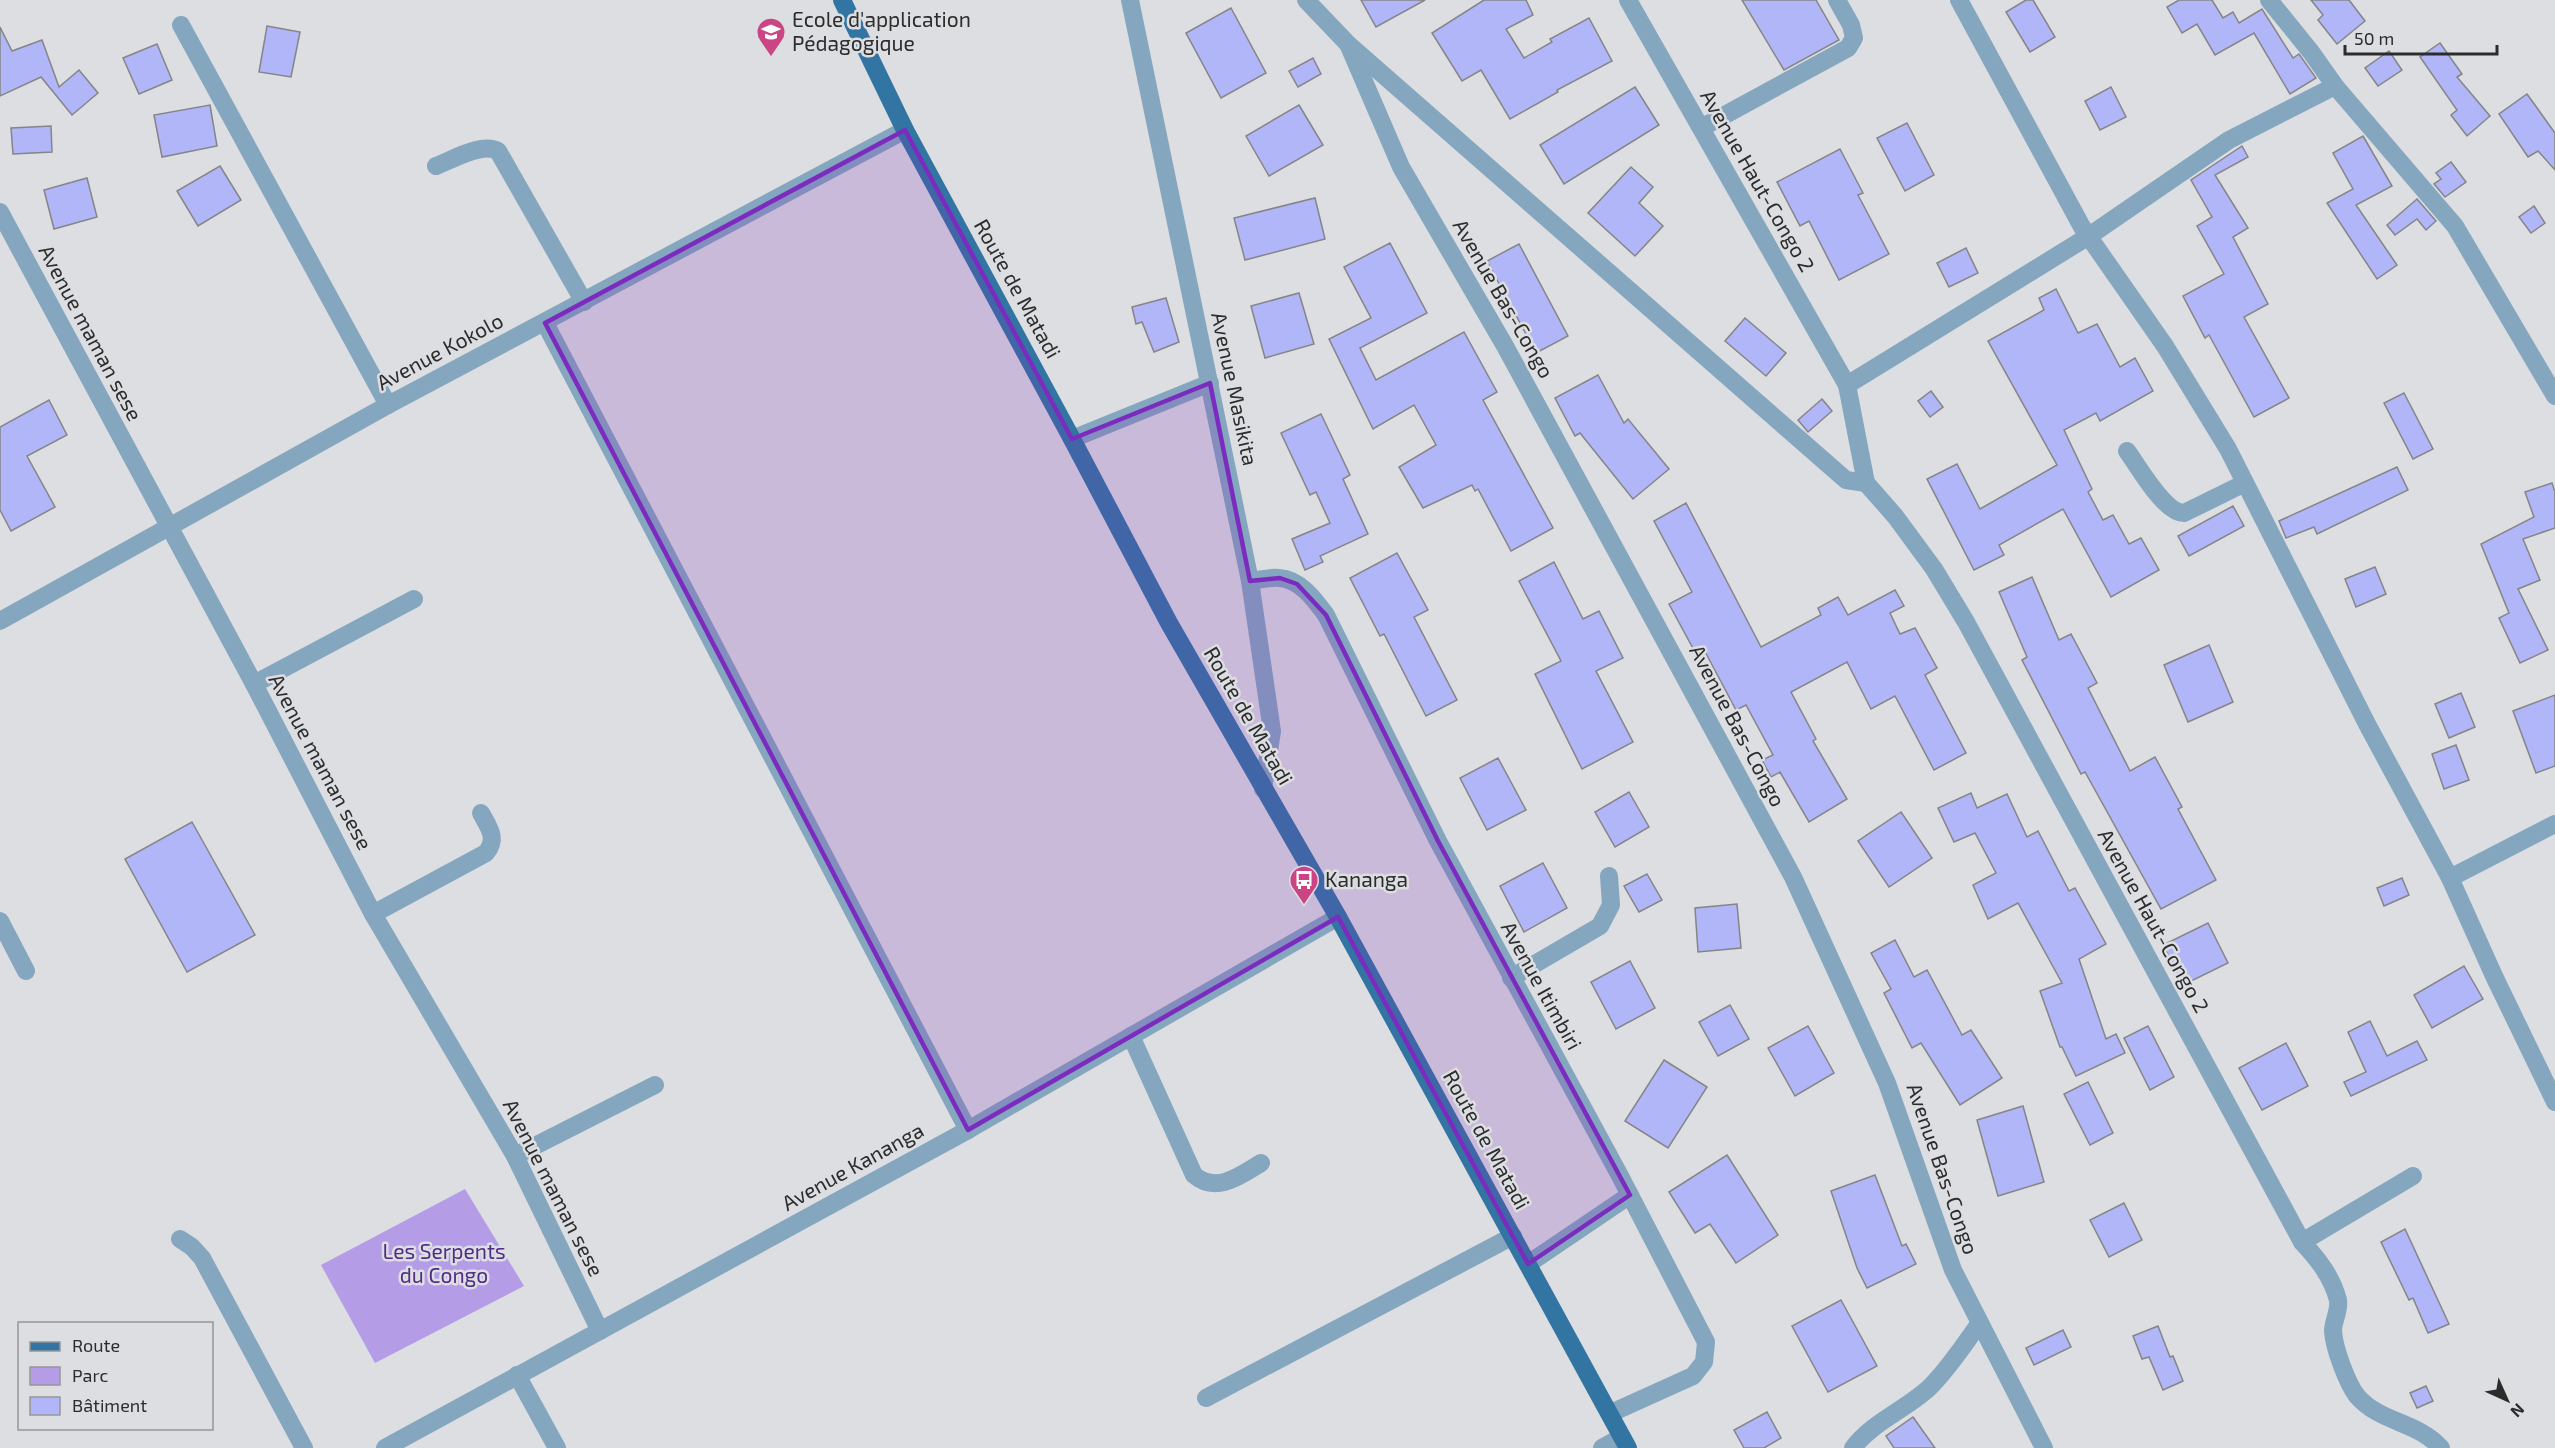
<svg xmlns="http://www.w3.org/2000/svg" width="2555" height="1448" viewBox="0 0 2555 1448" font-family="'Exo 2',sans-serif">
<rect width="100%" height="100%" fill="#dcdee1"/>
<polygon fill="#b49ce7" points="465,1189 524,1286 375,1363 321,1265"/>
<g fill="#b0b6f7" stroke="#858588" stroke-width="1.5">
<polygon points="1361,0 1425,0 1376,27"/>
<polygon points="1484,0 1526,0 1533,15 1506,29 1524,58 1552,42 1550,39 1589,18 1612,61 1557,90 1558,92 1510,119 1481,70 1462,81 1432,33"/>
<polygon points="1742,0 1816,0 1839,40 1784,70"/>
<polygon points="2026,0 2033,0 2055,37 2030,52 2006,12"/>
<polygon points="2179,0 2212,0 2223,18 2233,12 2239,23 2262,9 2293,58 2299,54 2316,78 2290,94 2254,33 2215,55 2197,24 2182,33 2167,7"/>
<polygon points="2311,0 2349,0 2365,21 2337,44 2318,20 2323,15"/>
<polygon points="1231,8 1266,73 1221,98 1186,33"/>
<polygon points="267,26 300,32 291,77 259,72"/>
<polygon points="0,27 12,51 42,40 59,87 79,70 98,93 72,115 41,77 0,96"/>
<polygon points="2440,43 2462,74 2457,77 2490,116 2467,136 2451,115 2457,110 2420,57"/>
<polygon points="157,44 172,80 139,94 123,58"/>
<polygon points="2389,51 2402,70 2378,86 2365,68"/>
<polygon points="1313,58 1321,74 1298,87 1289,71"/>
<polygon points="1635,87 1659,125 1564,184 1540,145"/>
<polygon points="2111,87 2126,117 2100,130 2085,101"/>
<polygon points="2527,94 2555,133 2555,170 2538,151 2528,157 2499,114"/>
<polygon points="210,105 217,146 162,157 154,115"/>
<polygon points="1299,105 1323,145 1269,176 1246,136"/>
<polygon points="1907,123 1934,175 1905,191 1877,138"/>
<polygon points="51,126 52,152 13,154 11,128"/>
<polygon points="2363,136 2392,186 2356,205 2397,265 2377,279 2327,203 2353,189 2333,153"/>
<polygon points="2242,146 2248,157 2215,175 2248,228 2233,237 2268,304 2244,317 2289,398 2254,417 2209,335 2205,338 2183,296 2224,274 2197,226 2212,217 2191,180"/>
<polygon points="1840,149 1863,193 1858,195 1889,254 1839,280 1809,221 1800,226 1777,182"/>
<polygon points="2451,162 2466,182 2445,197 2434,184 2441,179 2436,173"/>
<polygon points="220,166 241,200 198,226 177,191"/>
<polygon points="1631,167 1653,187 1639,203 1663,226 1635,256 1588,213"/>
<polygon points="87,178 97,217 54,229 44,190"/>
<polygon points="1315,198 1325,239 1245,260 1234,218"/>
<polygon points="2417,199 2436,221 2426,230 2417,219 2395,235 2387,225"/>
<polygon points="2534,206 2545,223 2531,233 2519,217"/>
<polygon points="1390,243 1427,313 1360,348 1376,380 1464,332 1497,392 1483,400 1553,528 1511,551 1478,489 1475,491 1472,485 1423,508 1399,467 1436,445 1414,405 1373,429 1329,339 1371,318 1344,267"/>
<polygon points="1519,244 1568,336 1536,353 1487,261"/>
<polygon points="1966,248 1978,273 1949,287 1937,263"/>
<polygon points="2056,289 2078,333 2097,324 2120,367 2135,358 2153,391 2100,421 2096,413 2064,430 2092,489 2088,492 2103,520 2113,515 2129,544 2141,538 2159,570 2111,597 2063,509 1999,545 2004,555 1974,570 1927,479 1957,464 1980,509 2057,465 1988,341 2044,310 2039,298"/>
<polygon points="1299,293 1314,344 1265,358 1251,306"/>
<polygon points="1166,298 1179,342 1154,352 1142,322 1136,324 1132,307"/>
<polygon points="1745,318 1786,353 1766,376 1725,341"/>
<polygon points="1598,375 1624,423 1628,419 1669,469 1633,499 1580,433 1575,436 1555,398"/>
<polygon points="1931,391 1943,407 1930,417 1918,401"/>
<polygon points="2404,393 2433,449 2413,459 2384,403"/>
<polygon points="1822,399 1832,411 1808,432 1798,420"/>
<polygon points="49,400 67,435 27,456 55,507 11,531 0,510 0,427"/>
<polygon points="1321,414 1350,475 1343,479 1368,534 1320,556 1323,562 1305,570 1292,539 1330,523 1316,492 1310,495 1281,433"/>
<polygon points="2397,467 2408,490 2317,534 2314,527 2286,538 2279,521"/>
<polygon points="2552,483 2555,492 2555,528 2523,539 2540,580 2518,589 2548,650 2520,663 2499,618 2509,613 2481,544 2534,517 2525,492"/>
<polygon points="1686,503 1761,647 1821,615 1818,608 1838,597 1848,615 1895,590 1904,606 1890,613 1900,634 1915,628 1937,668 1925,675 1966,753 1934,770 1895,696 1871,709 1847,662 1791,692 1816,739 1813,741 1847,799 1809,822 1780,772 1771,777 1762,760 1773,755 1746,705 1736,710 1703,648 1695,652 1669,604 1692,592 1654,521"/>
<polygon points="2233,506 2244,526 2189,556 2178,536"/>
<polygon points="1397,553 1428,610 1414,617 1457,700 1426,716 1384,634 1380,636 1350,578"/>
<polygon points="1554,562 1583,619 1599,611 1623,658 1596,671 1633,742 1582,769 1535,674 1561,661 1519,581"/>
<polygon points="2375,567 2386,594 2356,607 2345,579"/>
<polygon points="2032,577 2059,640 2071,634 2097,683 2088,688 2130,771 2155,757 2182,807 2178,809 2216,880 2161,909 2085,772 2081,774 2022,660 2027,657 1999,592"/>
<polygon points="2209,645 2233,702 2188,722 2164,665"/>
<polygon points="2461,693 2475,727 2449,738 2435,704"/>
<polygon points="2555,695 2555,766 2536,773 2513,711"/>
<polygon points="2456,745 2469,780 2444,789 2432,754"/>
<polygon points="1498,758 1526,810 1487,830 1460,778"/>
<polygon points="1629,792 1649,827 1615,847 1595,812"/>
<polygon points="1971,793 1977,808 2007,794 2027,837 2038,831 2069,891 2075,888 2106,944 2079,959 2106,1039 2116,1034 2125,1053 2076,1076 2062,1047 2060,1047 2040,991 2062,983 2018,903 1988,919 1973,885 1996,873 1975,833 1954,842 1938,808"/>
<polygon points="1901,812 1932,858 1889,887 1858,841"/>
<polygon points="192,822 255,935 187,972 125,859"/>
<polygon points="1543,863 1567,908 1524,932 1500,886"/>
<polygon points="1647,874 1662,900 1639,912 1624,886"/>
<polygon points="2402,878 2409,895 2384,906 2377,888"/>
<polygon points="1737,904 1741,948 1698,952 1695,908"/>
<polygon points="2208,923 2228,963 2183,985 2163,945"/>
<polygon points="1895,940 1914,977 1927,970 1962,1035 1971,1030 2002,1078 1960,1105 1921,1043 1912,1048 1884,993 1891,989 1871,953"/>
<polygon points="1630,961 1655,1008 1616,1029 1591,982"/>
<polygon points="2464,966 2483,999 2432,1028 2414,995"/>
<polygon points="1730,1005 1749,1039 1718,1056 1699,1022"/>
<polygon points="2370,1021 2387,1056 2417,1041 2427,1060 2351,1096 2344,1082 2366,1072 2348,1032"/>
<polygon points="1808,1026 1834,1073 1795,1096 1768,1048"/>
<polygon points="2148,1026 2174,1077 2150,1090 2124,1038"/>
<polygon points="2286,1043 2308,1086 2262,1110 2239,1068"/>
<polygon points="1664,1060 1707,1087 1668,1148 1625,1121"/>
<polygon points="2088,1082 2113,1133 2090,1145 2064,1094"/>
<polygon points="2023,1106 2044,1182 1998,1196 1977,1120"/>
<polygon points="1727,1155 1778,1235 1736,1263 1710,1224 1695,1233 1669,1192"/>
<polygon points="1875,1175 1902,1246 1906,1244 1916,1264 1867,1288 1857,1268 1831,1191"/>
<polygon points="2124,1203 2142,1240 2109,1257 2090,1220"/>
<polygon points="2405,1229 2449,1324 2428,1333 2413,1298 2409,1300 2381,1242"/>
<polygon points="1841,1300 1877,1366 1828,1392 1792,1326"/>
<polygon points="2158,1326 2170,1357 2173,1356 2183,1381 2163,1390 2149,1357 2142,1359 2133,1336"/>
<polygon points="2063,1330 2071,1347 2034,1365 2026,1348"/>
<polygon points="2426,1386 2433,1401 2417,1408 2410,1393"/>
<polygon points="1767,1412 1781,1438 1764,1448 1744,1448 1734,1430"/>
<polygon points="1913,1417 1935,1448 1894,1448 1886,1436"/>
</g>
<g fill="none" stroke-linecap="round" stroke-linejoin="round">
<g stroke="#85a6bf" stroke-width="18">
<polyline points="1130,0 1250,581 1272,731 1263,789"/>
<polyline points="1306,0 1348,44 1846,480 1866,483"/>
<polyline points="1628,0 1847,385"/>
<polyline points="1959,0 2082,227 2165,346 2228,449 2367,724 2450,878 2494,976 2555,1102"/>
<polyline points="2269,0 2311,52 2335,86"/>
<polyline points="181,25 388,405"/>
<polyline points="1348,44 1401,167 1505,346 1793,877 1887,1083 1953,1270 2044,1448"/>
<polyline points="1701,128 1848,48 1854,38 1851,25 1837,0"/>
<path d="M 436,166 C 452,160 482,142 498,151 L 584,302"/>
<polyline points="0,212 254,684 373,914 515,1156 600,1331"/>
<polyline points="545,323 968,1130"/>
<polyline points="1072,439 1210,383"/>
<path d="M 2127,451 C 2139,467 2164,513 2184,513 L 2245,483"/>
<path d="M 1250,581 C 1259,580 1270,577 1279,578 C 1300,579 1315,600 1326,615 L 1438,841 L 1619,1174 L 1706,1342 L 1704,1362 L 1693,1376 L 1611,1413"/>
<polyline points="0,621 388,405 905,130"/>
<polyline points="254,684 414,599"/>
<polyline points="2450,878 2555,824"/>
<path d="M 373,914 L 486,853 C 498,838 489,828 481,813"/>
<polyline points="0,921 26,971"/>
<polyline points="1511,978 1600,926 1611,905 1609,876"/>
<path d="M 1131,1036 L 1194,1175 C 1216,1194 1240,1176 1261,1163"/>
<polyline points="515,1156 655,1085"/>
<polyline points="180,1239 192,1247 202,1258 304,1448"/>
<polyline points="2302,1242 2413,1176"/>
<polyline points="1528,1264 1630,1195"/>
<polyline points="517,1375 557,1448"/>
<polyline points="1206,1398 1513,1236"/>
<polyline points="385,1448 968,1130 1338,917"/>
<polyline points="1602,1448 1622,1437"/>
<path d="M 1853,1448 C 1872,1422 1907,1409 1930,1387 C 1949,1368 1964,1345 1979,1324"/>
<path d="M 2441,1448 C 2417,1421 2380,1423 2357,1396 C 2347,1383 2334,1348 2333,1331 C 2333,1321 2340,1310 2338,1300 C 2332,1277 2318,1259 2302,1242 L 1966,622 L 1934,569 L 1895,516 L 1866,483 L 1847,385 L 2089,236 L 2229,140 L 2335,86 L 2455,226 L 2555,396"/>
</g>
<polyline stroke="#3375a2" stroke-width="18" points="842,0 905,130 1072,439 1169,623 1338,917 1628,1448"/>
</g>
<path fill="#7b2cbf" fill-opacity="0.2" stroke="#7b2cbf" stroke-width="4.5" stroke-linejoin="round" d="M 905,130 L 1072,439 L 1210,383 L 1250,581 L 1280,578 L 1297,584 L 1326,615 L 1438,841 L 1630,1195 L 1528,1264 L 1338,917 L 968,1130 L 545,323 Z"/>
<defs>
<g id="school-pin" transform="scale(1.5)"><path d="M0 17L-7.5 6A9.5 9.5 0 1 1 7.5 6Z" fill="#cb4484" stroke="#dcdee1"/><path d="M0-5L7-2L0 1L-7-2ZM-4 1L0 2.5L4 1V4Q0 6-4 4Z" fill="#fff"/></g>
<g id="bus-pin" transform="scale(1.5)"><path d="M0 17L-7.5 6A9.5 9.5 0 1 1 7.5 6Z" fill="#cb4484" stroke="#dcdee1"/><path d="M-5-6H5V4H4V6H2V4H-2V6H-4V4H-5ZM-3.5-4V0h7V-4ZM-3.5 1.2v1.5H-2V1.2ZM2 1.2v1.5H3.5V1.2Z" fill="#fff"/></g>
</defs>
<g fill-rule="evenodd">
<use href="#school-pin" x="771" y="32"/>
<use href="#bus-pin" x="1304" y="880"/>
</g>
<g text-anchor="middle" stroke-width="5" stroke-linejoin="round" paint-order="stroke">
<g font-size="21" fill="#2c2c2d" stroke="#dcdee1" text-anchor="start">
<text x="792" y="27">Ecole d'application<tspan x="792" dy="24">Pédagogique</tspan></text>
<text x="1325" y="887">Kananga</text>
</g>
<g font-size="21" fill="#2c2c2d" stroke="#dcdee1">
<text transform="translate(1757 181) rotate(60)" y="7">Avenue Haut-Congo 2</text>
<text transform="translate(1017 289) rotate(61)" y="7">Route de Matadi</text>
<text transform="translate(1503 299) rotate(60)" y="7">Avenue Bas-Congo</text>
<text transform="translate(90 333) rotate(62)" y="7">Avenue maman sese</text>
<text transform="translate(440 352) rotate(-28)" y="7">Avenue Kokolo</text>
<text transform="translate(1234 389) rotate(78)" y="7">Avenue Masikita</text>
<text transform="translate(1248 716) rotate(60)" y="7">Route de Matadi</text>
<text transform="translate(1737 726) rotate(62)" y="7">Avenue Bas-Congo</text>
<text transform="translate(320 762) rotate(62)" y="7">Avenue maman sese</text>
<text transform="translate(2153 921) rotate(61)" y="7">Avenue Haut-Congo 2</text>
<text transform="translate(1541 986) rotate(61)" y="7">Avenue Itimbiri</text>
<text transform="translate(1486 1140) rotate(61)" y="7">Route de Matadi</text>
<text transform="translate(853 1167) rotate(-29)" y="7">Avenue Kananga</text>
<text transform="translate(1942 1169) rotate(71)" y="7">Avenue Bas-Congo</text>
<text transform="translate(553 1188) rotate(63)" y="7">Avenue maman sese</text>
</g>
<g font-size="21" fill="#512b86" stroke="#dcdee1">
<text x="444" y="1259">Les Serpents<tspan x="444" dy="24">du Congo</tspan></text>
</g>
</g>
<rect x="18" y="1322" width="195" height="108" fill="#dcdee1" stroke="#969799" stroke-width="1.5"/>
<rect x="30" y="1342" width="30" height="9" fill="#3375a2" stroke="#969799" stroke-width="1.5"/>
<text x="72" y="1352" font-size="18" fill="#2c2c2d">Route</text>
<rect x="30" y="1367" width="30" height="18" fill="#b49ce7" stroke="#969799" stroke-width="1.5"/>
<text x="72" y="1382" font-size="18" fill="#2c2c2d">Parc</text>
<rect x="30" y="1397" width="30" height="18" fill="#b0b6f7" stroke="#969799" stroke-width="1.5"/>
<text x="72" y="1412" font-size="18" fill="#2c2c2d">Bâtiment</text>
<g transform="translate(2507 1400) rotate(135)" stroke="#dcdee1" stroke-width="4.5" paint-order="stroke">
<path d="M0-4.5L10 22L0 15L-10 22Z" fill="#2c2c2d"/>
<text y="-9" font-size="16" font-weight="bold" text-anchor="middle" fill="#2c2c2d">N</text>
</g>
<path d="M2345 45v9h152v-9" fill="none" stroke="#2c2c2d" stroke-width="3"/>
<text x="2354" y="45" font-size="18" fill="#2c2c2d" stroke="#dcdee1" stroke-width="4.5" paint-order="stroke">50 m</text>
</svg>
